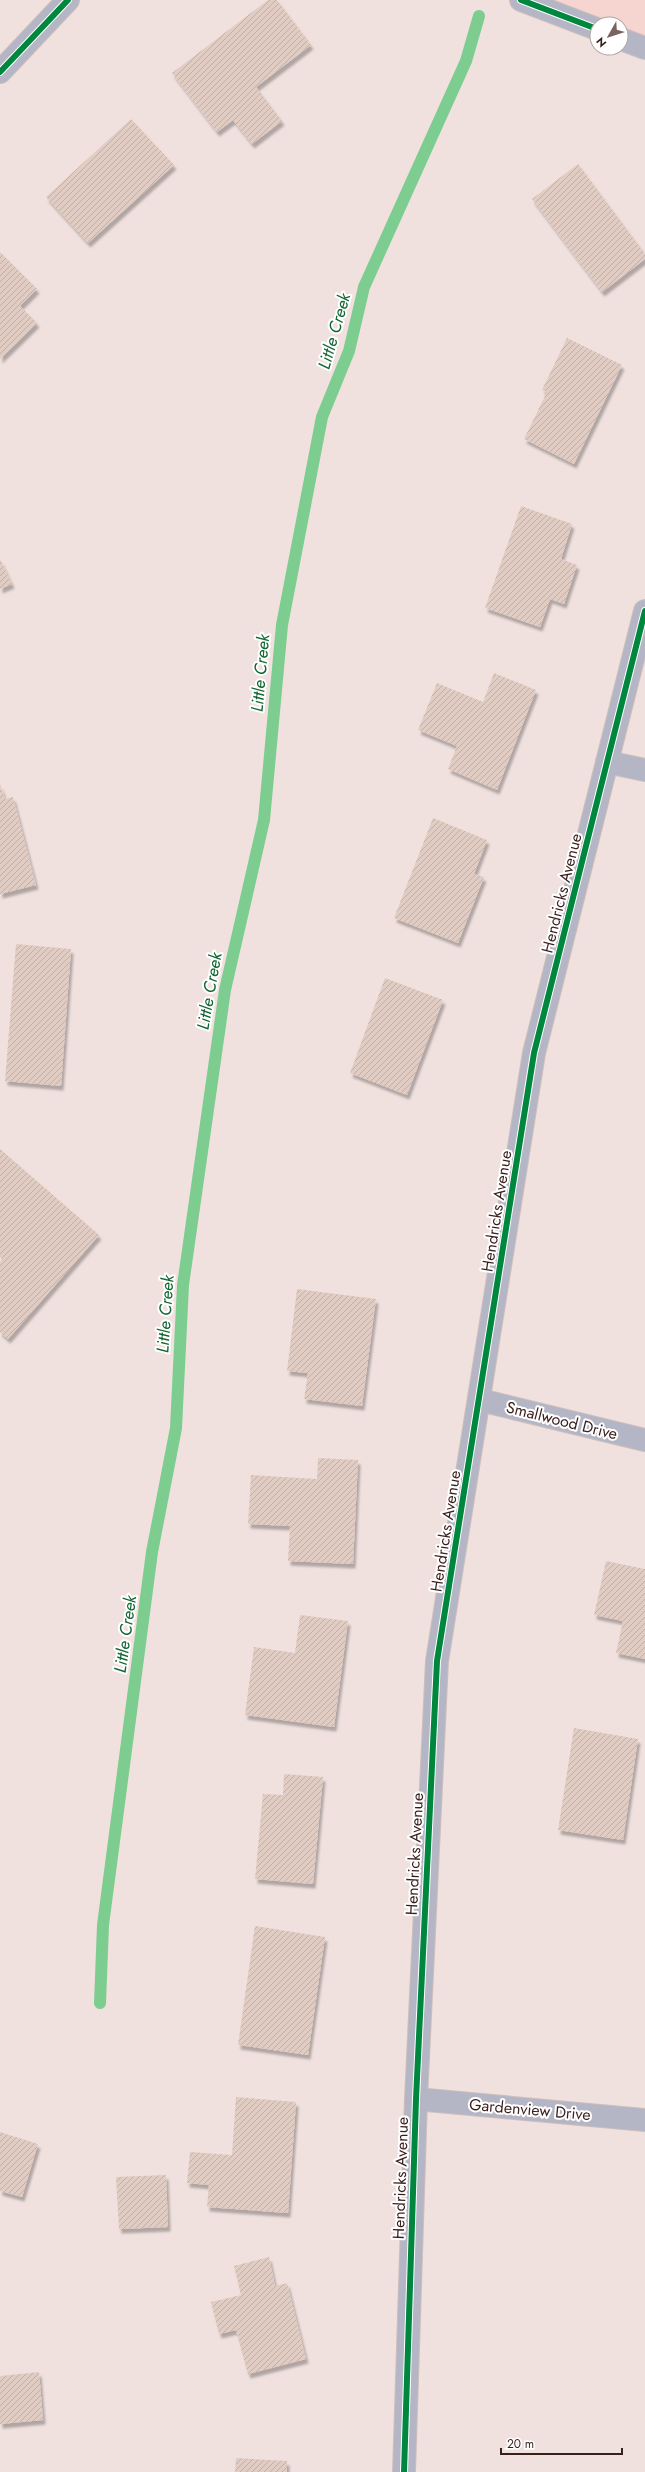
<svg xmlns="http://www.w3.org/2000/svg" width="645" height="2472" viewBox="0 0 645 2472" font-family="Jost,sans-serif">
<defs>
<pattern id="building-hatch" width="6" height="6" patternUnits="userSpaceOnUse"><rect width="6" height="6" fill="#e1ccc3"/><path d="M-1 1l2-2M0 6l6-6M5 7l2-2" fill="none" stroke="#c2afa7"/></pattern>
<filter id="shadow"><feDropShadow dx="2.5" dy="4.5" stdDeviation="1" flood-color="#0004"/></filter>
</defs>
<rect width="100%" height="100%" fill="#f0e1de"/>
<polygon fill="#f6d5d0" points="545,0 645,0 645,48 621,39 621,24 597,24"/>
<g fill="none" stroke-linecap="round" stroke-linejoin="round">
<polyline stroke="#7ccd8f" stroke-width="12" points="100,2003 103,1925 152,1552 176,1428 183,1285 225,990 264,820 282,625 322,417 349,351 364,287 466,61 479,16"/>
</g>
<g fill="url(#building-hatch)" filter="url(#shadow)">
<polygon points="268,0 277,0 311,45 256,87 282,121 252,144 233,120 217,132 172,73"/>
<polygon points="131,119 174,165 88,243 46,197"/>
<polygon points="578,164 645,254 645,259 602,292 532,199"/>
<polygon points="0,252 37,289 20,306 37,323 0,359"/>
<polygon points="567,338 622,365 574,464 524,439 547,392 542,390"/>
<polygon points="521,506 572,524 561,559 577,565 564,604 550,599 540,627 485,608"/>
<polygon points="0,559 12,584 0,589"/>
<polygon points="494,673 536,690 497,790 448,769 457,746 418,730 437,683 483,702"/>
<polygon points="0,784 5,799 13,797 36,885 0,894"/>
<polygon points="433,818 487,840 474,874 484,877 458,943 394,918"/>
<polygon points="16,944 71,949 61,1086 5,1081"/>
<polygon points="385,978 443,1000 407,1095 350,1073"/>
<polygon points="0,1149 99,1235 8,1339 0,1332 0,1262 2,1259 0,1257"/>
<polygon points="297,1289 376,1299 362,1406 304,1399 308,1373 287,1371"/>
<polygon points="318,1458 358,1460 353,1564 288,1561 290,1526 248,1524 251,1475 317,1479"/>
<polygon points="606,1561 645,1569 645,1659 616,1653 623,1621 594,1615"/>
<polygon points="300,1615 348,1621 334,1727 245,1715 254,1647 295,1653"/>
<polygon points="574,1728 638,1739 623,1840 558,1830"/>
<polygon points="284,1774 323,1777 313,1884 255,1879 263,1794 283,1795"/>
<polygon points="255,1926 325,1937 308,2055 238,2045"/>
<polygon points="236,2097 296,2102 288,2213 207,2207 209,2185 187,2183 190,2152 232,2155"/>
<polygon points="0,2132 38,2144 22,2197 0,2191"/>
<polygon points="166,2175 168,2227 119,2229 116,2177"/>
<polygon points="269,2257 275,2286 287,2283 306,2359 248,2374 236,2330 219,2334 211,2302 241,2295 234,2266"/>
<polygon points="39,2372 43,2420 0,2424 0,2376"/>
<polygon points="236,2458 287,2461 287,2472 235,2472"/>
</g>
<g fill="none" stroke-linecap="round" stroke-linejoin="round">
<g stroke="#cdbfbd" stroke-width="24">
<g id="minor">
<polyline points="521,0 597,29"/>
<polyline points="621,39 645,48"/>
<polyline points="0,72 68,0"/>
<polyline points="607,762 645,770"/>
<polyline points="480,1400 645,1440"/>
<polyline points="416,2099 645,2120"/>
<polyline points="404,2472 416,2099 437,1661 534,1053 645,611"/>
</g>
</g>
<use href="#minor" stroke="#b4b6c5" stroke-width="22"/>
<g stroke="#fff" stroke-width="8">
<g id="cycleway">
<polyline points="521,0 597,29"/>
<polyline points="0,72 68,0"/>
<polyline points="404,2472 416,2099 437,1661 534,1053 645,611"/>
</g>
</g>
<use href="#cycleway" stroke="#00873e" stroke-width="6"/>
</g>
<g text-anchor="middle" stroke-width="4" stroke-linejoin="round" paint-order="stroke">
<g font-size="16" fill="#391f1b" stroke="#fff">
<text transform="translate(561 893) rotate(-76)" y="6">Hendricks Avenue</text>
<text transform="translate(496 1211) rotate(-81)" y="6">Hendricks Avenue</text>
<text transform="translate(562 1420) rotate(14)" y="6">Smallwood Drive</text>
<text transform="translate(445 1531) rotate(-81)" y="6">Hendricks Avenue</text>
<text transform="translate(414 1854) rotate(-87)" y="6">Hendricks Avenue</text>
<text transform="translate(530 2109) rotate(5)" y="6">Gardenview Drive</text>
<text transform="translate(400 2178) rotate(-88)" y="6">Hendricks Avenue</text>
</g>
<g font-size="17" font-style="italic" fill="#10672f" stroke="#fff">
<text transform="translate(334 331) rotate(-74)" y="6">Little Creek</text>
<text transform="translate(260 673) rotate(-85)" y="6">Little Creek</text>
<text transform="translate(209 991) rotate(-80)" y="6">Little Creek</text>
<text transform="translate(165 1314) rotate(-86)" y="6">Little Creek</text>
<text transform="translate(125 1634) rotate(-82)" y="6">Little Creek</text>
</g>
</g>
<g transform="translate(609 36) rotate(231)"><circle r="19" fill="#ffffff" stroke="#b0a5a4"/>
<path d="M0-3L7 15L0 10L-7 15Z" fill="#79635f"/>
<text y="-6" font-size="11" font-weight="bold" text-anchor="middle" fill="#391f1b">N</text>
</g>
<path d="M501 2448v6h121v-6" fill="none" stroke="#391f1b" stroke-width="2"/>
<text x="507" y="2448" font-size="12" fill="#391f1b" stroke="#ffffff" stroke-width="3" paint-order="stroke">20 m</text>
</svg>
